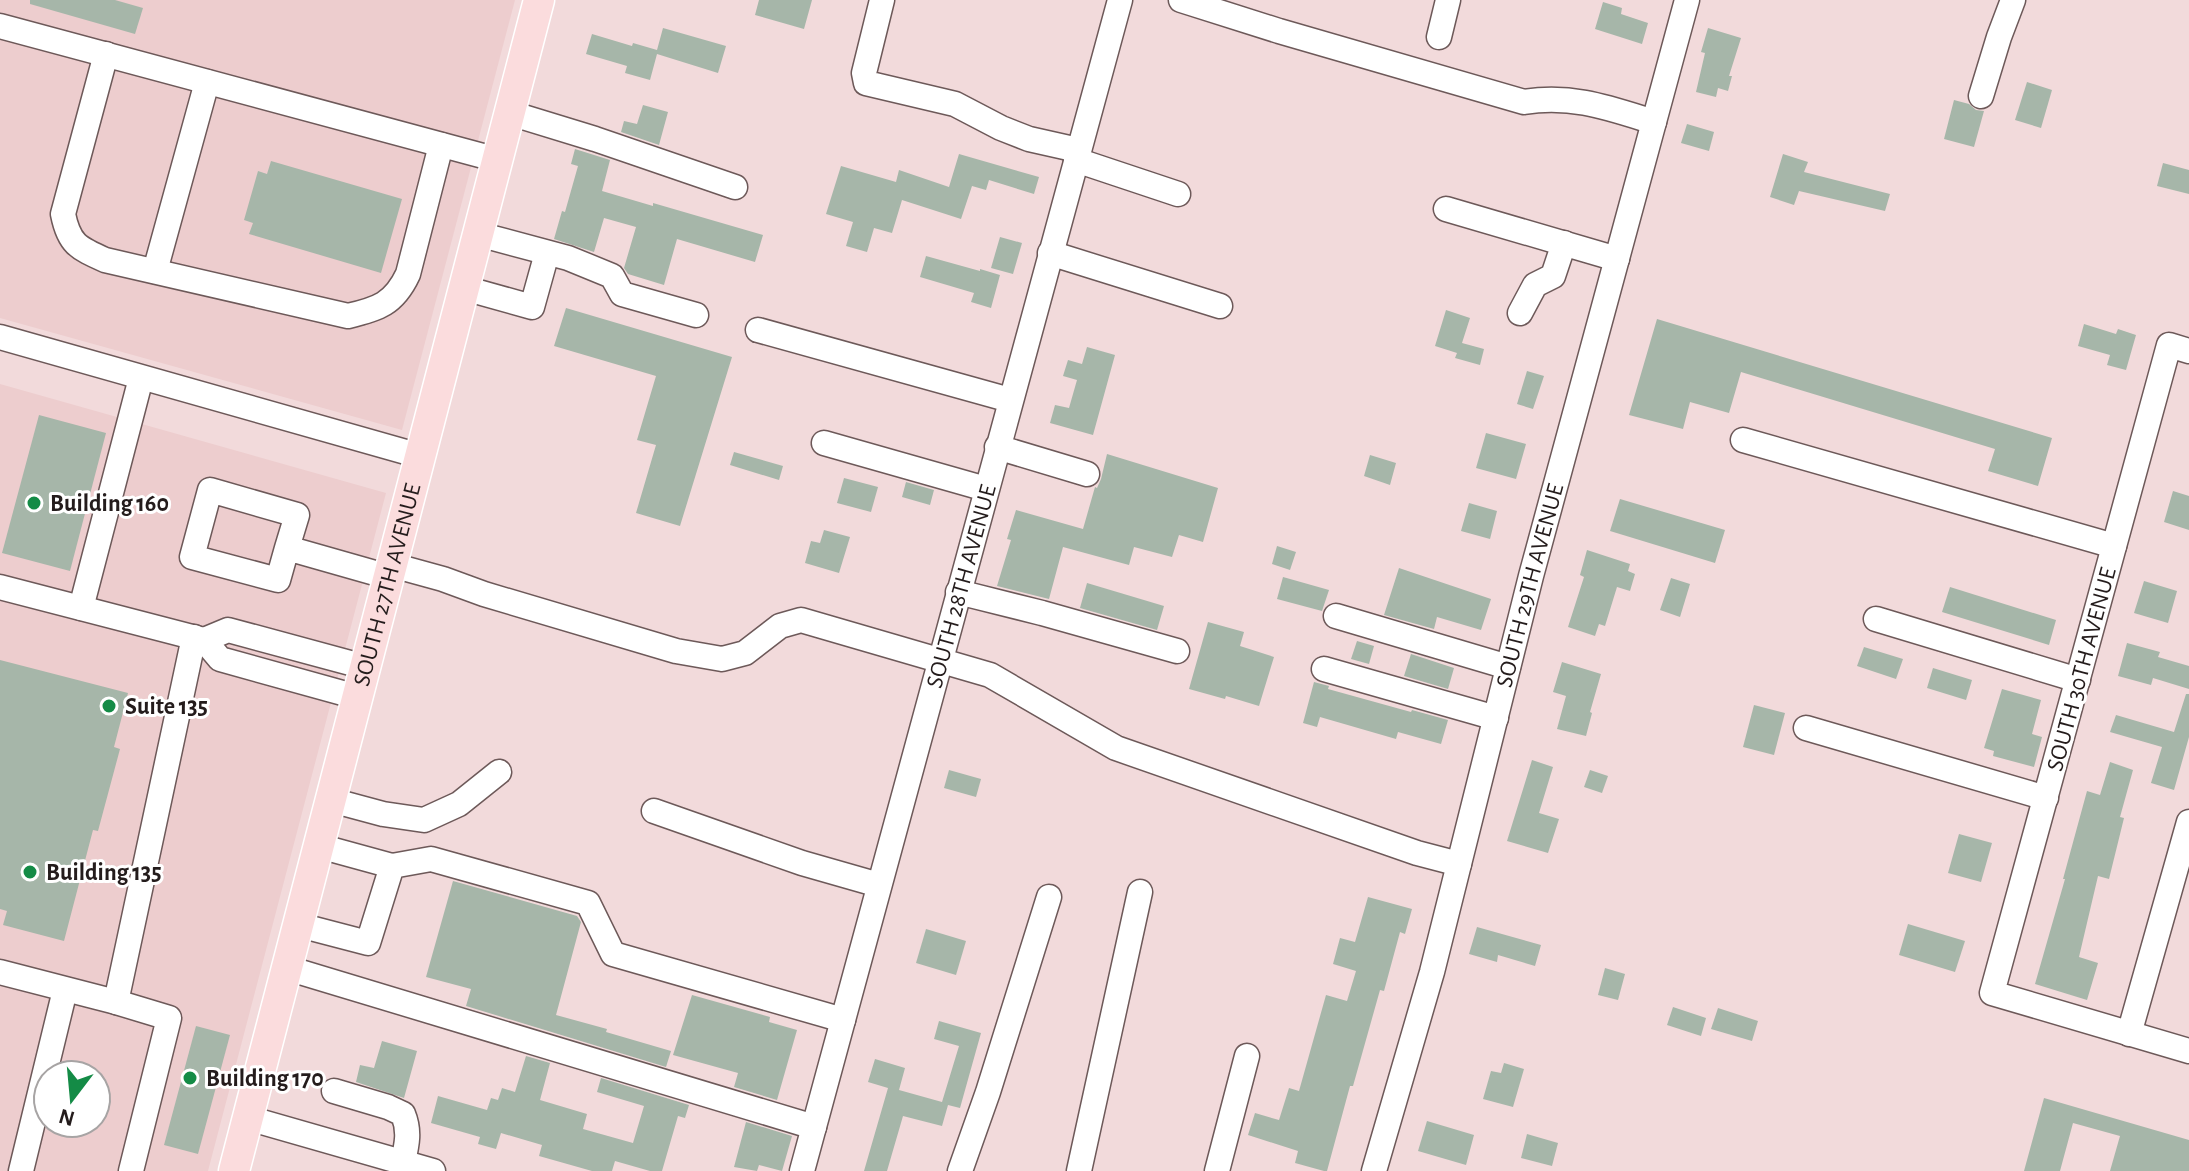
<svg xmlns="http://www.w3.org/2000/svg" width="2189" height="1171" viewBox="0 0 2189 1171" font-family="'Alegreya Sans',sans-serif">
<rect width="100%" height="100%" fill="#f2dadb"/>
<g fill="#edcdce" fill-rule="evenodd">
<polygon points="0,0 515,0 402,430 0,318"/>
<path d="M 0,384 L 386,493 L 208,1171 L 0,1171 ZM 48,1075 L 96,1075 L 96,1123 L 48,1123 Z"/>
</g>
<g fill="#a6b6a9">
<polygon points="30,0 115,0 143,8 135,34 30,4"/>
<polygon points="759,0 812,0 804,29 755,15"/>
<polygon points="1603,2 1622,8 1621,14 1648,23 1642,44 1595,29"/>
<polygon points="663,28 726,46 718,73 657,54 650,80 625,73 627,66 586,54 592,34 632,46 633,43 657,50"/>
<polygon points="1708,28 1741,38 1729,76 1732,76 1728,91 1718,88 1716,97 1696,92 1705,53 1701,52"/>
<polygon points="2027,82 2052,90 2041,128 2015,120"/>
<polygon points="1954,100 1969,104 1976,110 1984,111 1974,147 1944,139"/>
<polygon points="643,105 668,112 659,145 621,132 624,121 637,124"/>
<polygon points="1687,124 1714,132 1709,151 1681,143"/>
<polygon points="575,149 610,160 602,191 653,206 653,203 763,235 755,262 677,239 664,285 628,274 624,268 636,227 604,218 594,252 554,239 562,211 565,212 578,166 571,164"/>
<polygon points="959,154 1039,177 1034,194 989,180 986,190 972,186 961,219 902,200 892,233 874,228 867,252 846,246 853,222 826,214 841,166 896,182 899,170 949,187"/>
<polygon points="1783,154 1808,162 1804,172 1890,194 1885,211 1799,191 1794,205 1770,197"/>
<polygon points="271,161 402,199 381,273 249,234 253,223 244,220 258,171 267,174"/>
<polygon points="2163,163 2189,170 2189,194 2157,186"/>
<polygon points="1000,237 1022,243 1013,274 991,268"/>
<polygon points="926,256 980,271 980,269 1000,275 991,308 971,302 974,293 920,277"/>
<polygon points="566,308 732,357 680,526 636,513 656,445 637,440 656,376 554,346"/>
<polygon points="1446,310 1470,318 1462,343 1484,349 1480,365 1455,358 1457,353 1435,346"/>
<polygon points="1657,319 2052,438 2038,486 1988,471 1995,449 1741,372 1729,413 1690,402 1683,429 1629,415"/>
<polygon points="2084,324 2116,334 2118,329 2136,335 2126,370 2107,365 2110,355 2078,346"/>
<polygon points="1087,347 1115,355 1093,435 1050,423 1055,405 1069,408 1077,380 1063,376 1068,360 1082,364"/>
<polygon points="1527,371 1544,376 1533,409 1517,404"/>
<polygon points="39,415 106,433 70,571 2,553"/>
<polygon points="1486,433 1526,444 1516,479 1476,468"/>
<polygon points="734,452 783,466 779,480 730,465"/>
<polygon points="1107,454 1218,488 1203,542 1179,535 1172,557 1134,547 1129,565 1063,547 1049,599 997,586 1011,540 1007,539 1016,510 1083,529 1095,487 1097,488 1101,479"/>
<polygon points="1370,455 1396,463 1390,485 1364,476"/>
<polygon points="844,478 878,487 871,512 837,503"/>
<polygon points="906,482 934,490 930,505 902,497"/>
<polygon points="2173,491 2189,496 2189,530 2164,522"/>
<polygon points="1620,499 1725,530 1715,563 1610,531"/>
<polygon points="1469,503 1497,511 1490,539 1461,531"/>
<polygon points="824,530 850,537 839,573 805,563 811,541 820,543"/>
<polygon points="1277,546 1296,552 1290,570 1272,564"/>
<polygon points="1587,550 1630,564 1628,571 1635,574 1630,591 1617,587 1605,626 1599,624 1595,636 1568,627 1584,577 1580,575"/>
<polygon points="1399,568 1491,599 1481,630 1437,617 1434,629 1384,615"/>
<polygon points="1283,577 1329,590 1322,611 1277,599"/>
<polygon points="1671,578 1690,584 1680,617 1660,610"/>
<polygon points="2144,581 2177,591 2168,623 2134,613"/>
<polygon points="1087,583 1164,606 1157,630 1080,608"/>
<polygon points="1950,587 2056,620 2049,645 1942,612"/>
<polygon points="1208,622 1244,632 1240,646 1274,657 1259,706 1226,696 1225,699 1189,689"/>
<polygon points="1357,641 1374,646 1369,664 1351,659"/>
<polygon points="2127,643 2160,652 2158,657 2189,666 2189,689 2153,678 2151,685 2118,676"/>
<polygon points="1864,647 1903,659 1896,679 1857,666"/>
<polygon points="1411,654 1454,668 1448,689 1404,676"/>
<polygon points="0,660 128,693 114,747 120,749 98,831 93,830 64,941 3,925 7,911 0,909"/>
<polygon points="1562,662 1601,674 1590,712 1592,713 1586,736 1557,729 1566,696 1553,692"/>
<polygon points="1933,668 1972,680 1966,700 1927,688"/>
<polygon points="1314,682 1329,686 1328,689 1411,712 1412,710 1448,720 1441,744 1398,732 1396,739 1320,717 1317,727 1303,723"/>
<polygon points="2002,689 2041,700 2032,734 2042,737 2034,767 1993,756 1994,751 1984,748"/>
<polygon points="2186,694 2189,694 2189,737 2174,790 2151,783 2162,747 2110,732 2116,715 2174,732"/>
<polygon points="1754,705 1785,713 1774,755 1743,747"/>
<polygon points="1532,760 1553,767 1539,813 1559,819 1548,853 1507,841"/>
<polygon points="2110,762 2133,770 2120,817 2124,818 2109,879 2098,876 2079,957 2098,963 2087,1000 2035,984 2065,879 2063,879 2087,791 2100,795"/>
<polygon points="949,770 981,779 976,797 944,788"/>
<polygon points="1590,770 1608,776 1602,793 1584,787"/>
<polygon points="1959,834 1992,843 1981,882 1948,873"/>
<polygon points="453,881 577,916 581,922 556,1015 607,1029 606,1032 671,1051 666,1067 466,1006 471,989 426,977"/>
<polygon points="1368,897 1412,909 1405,934 1400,932 1384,991 1380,990 1353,1086 1350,1086 1327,1171 1324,1171 1295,1163 1298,1151 1248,1135 1255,1113 1279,1120 1289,1088 1299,1091 1326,995 1347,1001 1356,971 1333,964 1340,938 1355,942"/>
<polygon points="1908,924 1965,941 1955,972 1899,955"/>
<polygon points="1477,927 1541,945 1535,966 1498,955 1497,962 1469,954"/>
<polygon points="926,929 966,941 956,975 916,963"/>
<polygon points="1605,968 1625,974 1618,1000 1598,995"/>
<polygon points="692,995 770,1017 769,1022 797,1030 777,1100 734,1087 738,1073 673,1055"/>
<polygon points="1673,1007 1706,1018 1701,1036 1667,1025"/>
<polygon points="1718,1008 1758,1021 1752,1041 1711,1029"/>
<polygon points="939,1021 981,1033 960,1108 948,1105 942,1126 903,1116 887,1171 864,1171 888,1088 868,1082 875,1059 905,1068 899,1090 942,1102 959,1046 934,1039"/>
<polygon points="196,1026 230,1035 198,1154 164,1145"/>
<polygon points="382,1041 417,1051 404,1098 356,1082 360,1065 374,1068"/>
<polygon points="526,1056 550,1063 540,1100 587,1114 583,1129 633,1143 644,1106 597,1092 601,1078 689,1105 685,1118 678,1116 662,1171 650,1171 615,1161 612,1171 592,1171 539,1156 542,1145 501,1133 496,1149 478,1144 480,1137 431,1123 438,1096 487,1110 491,1098 498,1100 502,1088 515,1092"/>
<polygon points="1504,1063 1524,1069 1513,1107 1483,1099 1491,1071 1501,1073"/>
<polygon points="2044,1098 2189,1140 2189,1171 2110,1171 2120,1136 2073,1123 2060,1171 2024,1171"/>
<polygon points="1427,1121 1474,1135 1466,1165 1418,1151"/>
<polygon points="746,1122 792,1136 782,1171 759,1165 757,1171 734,1167"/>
<polygon points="1527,1134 1558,1143 1552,1166 1521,1158"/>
</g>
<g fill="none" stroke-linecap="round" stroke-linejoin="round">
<g stroke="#6d5959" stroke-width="27">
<g id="minor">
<polyline points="882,0 864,73 866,83 955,104 1001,128 1029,139 1078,150"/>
<path d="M 1181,0 L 1279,31 L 1524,102 C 1571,94 1609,108 1654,122"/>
<polyline points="0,26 498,160"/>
<polyline points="1439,37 1448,0"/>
<path d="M 106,54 L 63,214 C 69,244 78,248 105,260 L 348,316 C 378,309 394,304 408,274 L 441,145"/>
<polyline points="1981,96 1999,37 2013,0"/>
<polyline points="510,113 595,139 735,187"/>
<polyline points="1076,160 1178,194"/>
<polyline points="1446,209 1617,259"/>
<polyline points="478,234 568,258 612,276 622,294 696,315"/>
<polyline points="1050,253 1220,306"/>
<polyline points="155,271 207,82"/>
<polyline points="464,288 532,307 547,253"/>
<polyline points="1520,313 1535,285 1553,276 1564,243"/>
<polyline points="758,330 1010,400"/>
<polyline points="0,337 420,456"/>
<polyline points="2189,351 2169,345 1992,993 2189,1051"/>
<polyline points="1743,440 2114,546"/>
<polyline points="824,443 986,489"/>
<polyline points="997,447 1087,474"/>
<polyline points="287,548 297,515 210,490 192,557 278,580 287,548 389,577"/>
<polyline points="392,565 443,579 484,594 676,651 722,659 745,653 780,626 801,620 990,675 1116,748 1417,853 1459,864"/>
<polyline points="0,587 204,640 220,659 357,697"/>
<polyline points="958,592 1042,613 1177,651"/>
<polyline points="81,608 141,378"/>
<polyline points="1336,616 1508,667"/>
<polyline points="1876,619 2078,680"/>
<polyline points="204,640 228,630 365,667"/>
<polyline points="1324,669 1496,718"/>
<polyline points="1806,728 2046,798"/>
<polyline points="331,800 383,814 424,820 459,804 499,772"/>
<polyline points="654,811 802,863 879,885"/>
<polyline points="319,846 392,866"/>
<polyline points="299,925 368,943 392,866 431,859 588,903 613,954 843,1020"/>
<polyline points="287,968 814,1127"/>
<polyline points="0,972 116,1002 169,1018 131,1171"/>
<polyline points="116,1002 194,637"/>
<polyline points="2129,1034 2189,822"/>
<path d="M 334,1091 L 388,1107 L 403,1114 C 410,1131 407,1144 403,1162"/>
<polyline points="248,1118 433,1171"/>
<polyline points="21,1171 65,990"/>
<path id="s1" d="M 802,1171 L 1120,0"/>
<polyline points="960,1171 988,1092 1049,897"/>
<polyline points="1079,1171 1140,892"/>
<polyline points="1217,1171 1247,1056"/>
<path id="s2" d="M 1374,1171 L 1432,972 L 1531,576 L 1687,0"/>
</g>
</g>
<g stroke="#fff" stroke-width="33">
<g id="major">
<path id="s3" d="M 234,1171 L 539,0"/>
</g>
</g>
<use href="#minor" stroke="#fff" stroke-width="24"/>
<use href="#major" stroke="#fbdcdd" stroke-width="30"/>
</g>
<g fill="#148b46" stroke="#fff" stroke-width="3">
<circle cx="34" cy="503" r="8"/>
<circle cx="109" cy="706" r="8"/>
<circle cx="30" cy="872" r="8"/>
<circle cx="190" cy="1078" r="8"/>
</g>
<g text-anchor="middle" stroke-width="6" stroke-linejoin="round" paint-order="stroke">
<g font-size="24" font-weight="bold" fill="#241c1c" stroke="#fff" text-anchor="start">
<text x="50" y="511">Building 160</text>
<text x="125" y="714">Suite 135</text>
<text x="46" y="880">Building 135</text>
<text x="206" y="1086">Building 170</text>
</g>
<g font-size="24" fill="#241c1c" stroke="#fff">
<text dy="8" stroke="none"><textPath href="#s3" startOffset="606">SOUTH 27TH AVENUE</textPath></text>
<text dy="8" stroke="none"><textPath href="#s1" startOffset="606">SOUTH 28TH AVENUE</textPath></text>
<text dy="8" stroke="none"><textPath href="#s2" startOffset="606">SOUTH 29TH AVENUE</textPath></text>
<text transform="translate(2081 669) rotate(-75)" y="8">SOUTH 30TH AVENUE</text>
</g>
</g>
<g transform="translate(72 1099) rotate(196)"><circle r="38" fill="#ffffff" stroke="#a7a4a4" stroke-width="2"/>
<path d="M0-6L14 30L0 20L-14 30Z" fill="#148b46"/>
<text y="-12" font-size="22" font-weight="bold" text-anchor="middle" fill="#241c1c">N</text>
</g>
</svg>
